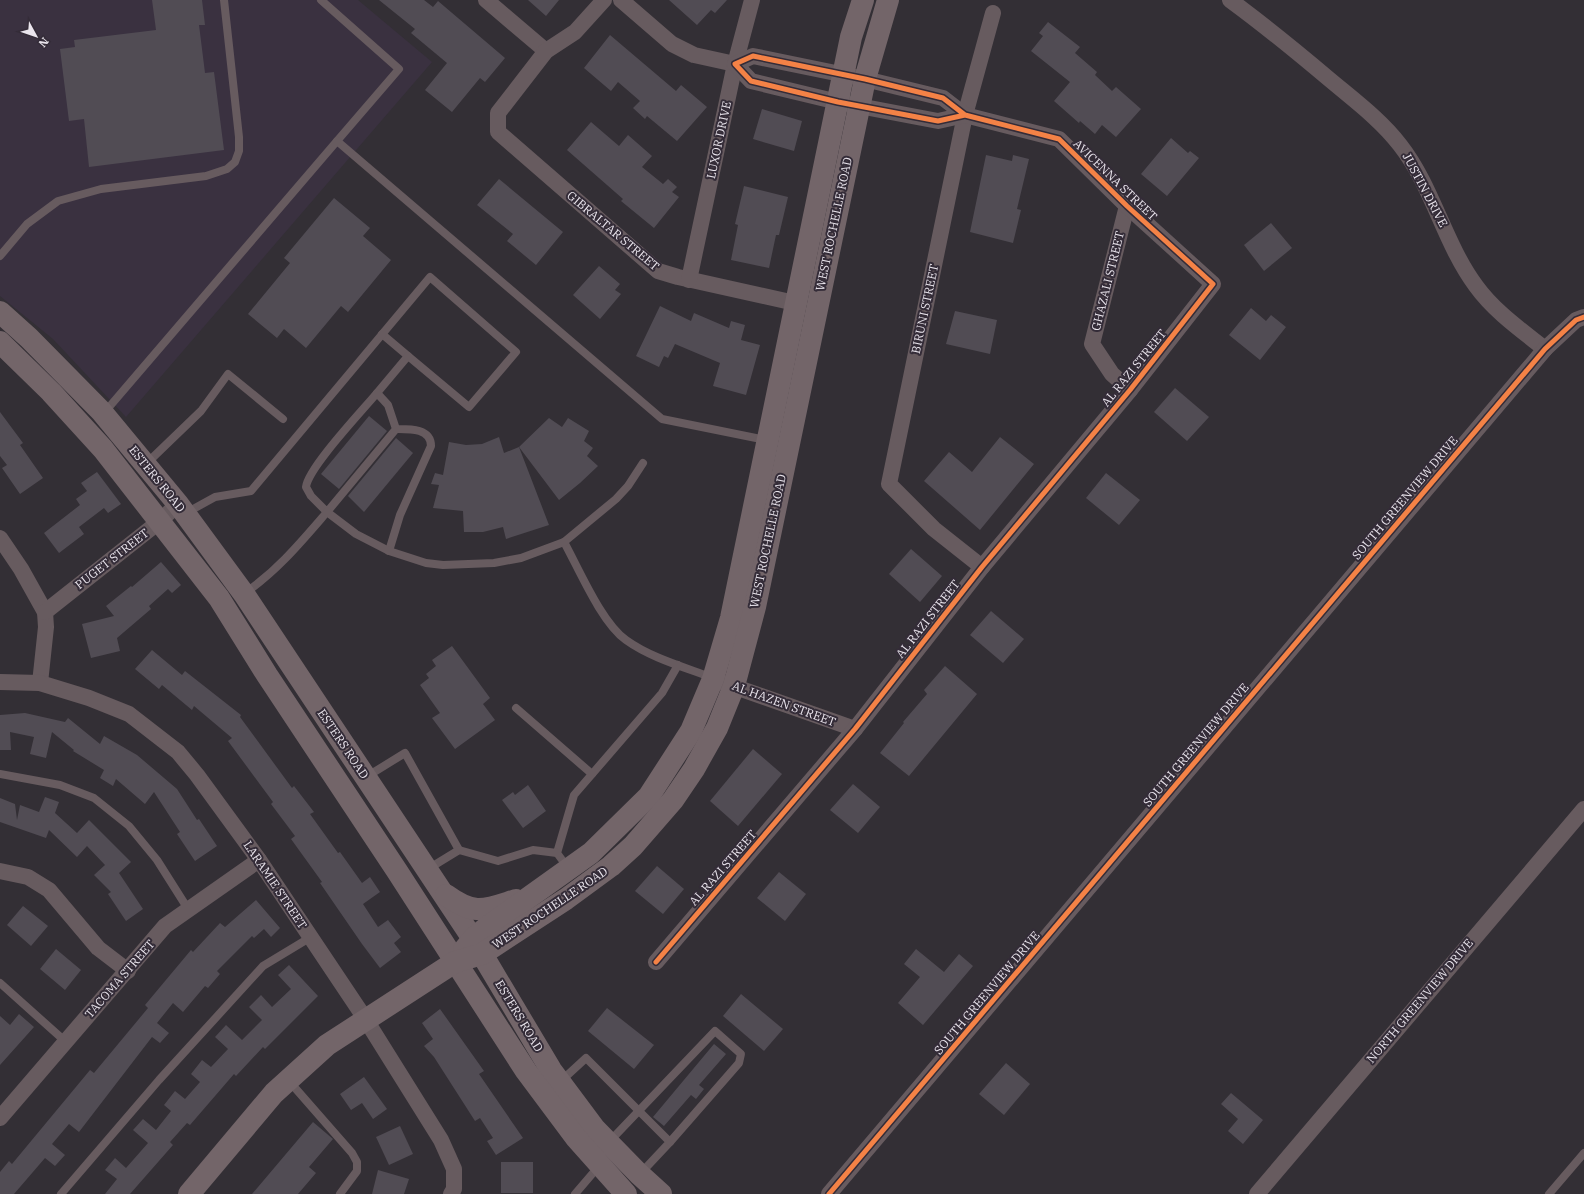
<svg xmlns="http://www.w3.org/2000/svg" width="1584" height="1194" viewBox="0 0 1584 1194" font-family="'IBM Plex Serif',serif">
<rect width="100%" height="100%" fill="#332f35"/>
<polygon fill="#3a3140" points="0,0 358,0 432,62 126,417 53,339 0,296"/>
<g fill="#514c54">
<polygon points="152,0 202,0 205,25 199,25 205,73 214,72 224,150 89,167 84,119 69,121 60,49 75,47 74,40 156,30"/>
<polygon points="379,0 424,0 433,7 438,1 505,58 485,82 480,78 452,112 425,90 447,63 411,33 415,29"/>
<polygon points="528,0 559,0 546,16"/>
<polygon points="669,0 727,0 715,13 711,10 697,25"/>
<polygon points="1048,22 1080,47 1075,53 1097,72 1095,75 1112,91 1116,87 1141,109 1116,137 1102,125 1095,134 1080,121 1079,123 1054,101 1070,82 1031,51 1043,36 1039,33"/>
<polygon points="610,35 676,91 681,85 707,107 677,141 647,116 645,119 633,108 640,101 618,82 611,91 584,68"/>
<polygon points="762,109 802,121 794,151 753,139"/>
<polygon points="591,122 619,146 628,135 652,156 642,167 663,184 668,179 677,187 672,192 679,197 654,228 621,201 623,199 567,150"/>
<polygon points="1171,138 1188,153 1190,151 1199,158 1167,196 1141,174"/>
<polygon points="986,155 1012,161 1013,155 1029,159 1017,209 1021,210 1013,243 970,232"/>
<polygon points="499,179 563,232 536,265 507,241 513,234 477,205"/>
<polygon points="744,186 788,197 779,235 776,235 769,268 731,260 738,225 735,224"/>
<polygon points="334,198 370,228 363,236 391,260 348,312 341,306 306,348 284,329 277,338 248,314 290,263 284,258"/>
<polygon points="1271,223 1292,248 1264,271 1244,245"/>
<polygon points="599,266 620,284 615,290 621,294 600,319 573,295"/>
<polygon points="660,306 691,321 694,313 729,328 731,321 745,325 741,340 760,345 746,395 713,386 720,363 675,344 668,358 664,356 659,367 636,356"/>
<polygon points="1251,308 1266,321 1271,315 1286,327 1260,360 1229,335"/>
<polygon points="955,311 997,320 990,354 946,344"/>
<polygon points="1175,388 1209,417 1187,441 1154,412"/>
<polygon points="0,412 23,443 20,445 43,478 20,494 2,468 7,465 0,456"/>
<polygon points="369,416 387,431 339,489 321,474"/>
<polygon points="549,418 562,427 568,418 589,431 584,441 593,448 587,456 598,466 580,483 559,500 519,447"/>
<polygon points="499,437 504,453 519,447 549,525 506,539 503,527 483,532 464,532 463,511 433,508 439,485 431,484 435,473 443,475 449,442 466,445 482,444"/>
<polygon points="1000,437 1034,464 980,530 924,481 949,452 972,472"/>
<polygon points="396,438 413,453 364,512 348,496"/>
<polygon points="97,472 121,504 108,513 104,508 79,527 84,534 59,553 44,533 80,505 76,499 87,491 81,483"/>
<polygon points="1106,473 1140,500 1119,525 1086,498"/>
<polygon points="911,549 942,576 920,602 889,574"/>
<polygon points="161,562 181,585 172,593 168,589 149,606 151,609 117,638 120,651 91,658 82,624 114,616 106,606 131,586 132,587"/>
<polygon points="991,611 1024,639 1003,663 970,635"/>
<polygon points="452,646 490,698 483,704 495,720 455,749 432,718 440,713 420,685 429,678 426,674 436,666 432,660"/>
<polygon points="152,650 182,675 185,671 241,715 240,717 292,788 294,786 314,812 310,814 338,853 340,852 362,883 370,877 380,892 363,904 378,927 388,920 401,937 394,943 401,952 380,968 362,944 320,883 322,882 291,839 295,836 271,804 273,802 228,741 232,738 194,706 192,710 162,685 159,689 135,669"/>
<polygon points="945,666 977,694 909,776 880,753 904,723 903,722 927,694 924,690"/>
<polygon points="25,713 65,722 68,718 100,744 104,736 137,755 177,789 197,820 199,819 217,846 195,861 177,834 180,832 154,792 145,804 116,779 113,786 100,778 104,770 73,751 74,750 52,732 46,758 30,754 34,737 10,732 11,750 0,750 0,715"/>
<polygon points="753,749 782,774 738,826 710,801"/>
<polygon points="853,784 880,807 858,833 830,810"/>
<polygon points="528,785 546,811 523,828 502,800 513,792 515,795"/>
<polygon points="45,797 59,802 55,813 77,833 89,820 131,862 119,873 143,909 126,921 108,894 111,892 94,875 105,865 87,846 77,857 49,830 46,838 0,822 0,798 15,804 17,820 20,805 39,812"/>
<polygon points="657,866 684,889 663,914 635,891"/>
<polygon points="779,872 806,894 785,921 757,898"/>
<polygon points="256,900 280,928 271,937 264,929 254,938 252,936 217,971 220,974 208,988 205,986 183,1012 173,1003 157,1023 169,1033 160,1043 152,1037 79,1132 69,1124 52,1144 65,1155 55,1166 45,1158 14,1194 0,1194 0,1172 9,1161 12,1164 90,1070 94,1073 148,1008 145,1005 191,950 193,952 220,923 225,927"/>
<polygon points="23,906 48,926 31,946 7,925"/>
<polygon points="56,949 81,970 65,990 40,969"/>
<polygon points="916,949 944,972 959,954 973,966 923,1025 898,1003 920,977 904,964"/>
<polygon points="289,965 318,996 265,1049 263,1047 236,1076 234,1074 190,1125 187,1123 170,1142 173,1145 130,1194 105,1194 117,1179 105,1170 115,1158 126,1168 148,1143 133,1130 143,1119 156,1130 171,1111 164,1105 175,1091 185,1099 200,1082 191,1074 202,1060 211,1067 228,1049 215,1037 226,1025 242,1040 262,1020 249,1007 261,995 272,1007 291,989 278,975"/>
<polygon points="741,994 783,1029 764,1051 723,1016"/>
<polygon points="607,1008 654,1045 634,1069 588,1031"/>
<polygon points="440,1009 484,1071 479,1074 523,1138 496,1155 487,1141 493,1138 480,1118 475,1121 434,1057 424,1046 433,1039 422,1023"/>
<polygon points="19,1014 34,1027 0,1065 0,1016 10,1025"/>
<polygon points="714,1044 726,1054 699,1085 704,1089 696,1099 691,1095 664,1126 653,1117"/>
<polygon points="1006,1063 1030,1084 1004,1115 979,1094"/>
<polygon points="364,1077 387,1109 373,1119 362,1103 351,1110 340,1094"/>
<polygon points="1231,1093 1263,1120 1243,1144 1228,1131 1238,1119 1221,1104"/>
<polygon points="313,1122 333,1139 309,1167 316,1173 298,1194 252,1194"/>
<polygon points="400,1126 413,1154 389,1165 376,1137"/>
<rect x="501" y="1162" width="32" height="31"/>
<polygon points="378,1170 409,1179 404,1194 372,1194"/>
</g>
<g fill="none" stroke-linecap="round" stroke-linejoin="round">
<g stroke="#675b5f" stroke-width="8">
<polyline points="321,0 399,69 337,141"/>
<polyline points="0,256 27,224 58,201 101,189 206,176 227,169 235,162 239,151 239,137 224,0"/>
<polyline points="382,334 408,356"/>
<polyline points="104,413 337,141 662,419 766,440"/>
<polyline points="146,464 201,411 228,374 283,419"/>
<polyline points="186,513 215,497 251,491 430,277 516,352 469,407 408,356 377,393"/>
<path d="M 564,542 C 579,569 601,622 626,640 C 651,658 684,667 713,678"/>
<path d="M 389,551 L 400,515 L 431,446 C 431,428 409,429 396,429 L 327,512 L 311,496 L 306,487 C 308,468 362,411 377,393 L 388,405 L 396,429"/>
<path d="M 245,593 C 278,570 301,542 327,512 L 356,534 L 389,551 L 426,563 L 443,565 L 494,563 L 521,558 L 564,542 L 616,499 L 628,486 L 643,463"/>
<polyline points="516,708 592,774"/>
<polyline points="0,774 60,785 94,798 129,826 157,860 188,909"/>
<polyline points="366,777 405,753 459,850"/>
<polyline points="568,868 557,853 574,795 662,693 678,665"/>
<polyline points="428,869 459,850 498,861 533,850 557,853"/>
<polyline points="0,983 66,1042"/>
<polyline points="289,1081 352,1153 357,1162 357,1171 340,1194"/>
<polyline points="561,1081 586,1058 670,1142 640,1174"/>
<polyline points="609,1142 715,1031 741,1054 739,1063 670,1142"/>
<polyline points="61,1194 159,1080 263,966 311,937"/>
<polyline points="575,1194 599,1166"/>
<polyline points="1549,1194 1584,1153"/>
</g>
<g stroke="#675b5f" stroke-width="16">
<polyline points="486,0 546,51"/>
<polyline points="604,0 575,32 546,51 498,113 498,132 658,271 678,277 795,303"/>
<polyline points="621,0 672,44 694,55 735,64"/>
<path d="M 1230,0 C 1264,25 1297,52 1329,79 C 1354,100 1381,120 1400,145 C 1433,187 1444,243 1476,286 C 1494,311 1521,330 1545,349"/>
<polyline points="1127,206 1092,344 1112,374 1130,390"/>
<polyline points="689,280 735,64 752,0"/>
<polyline points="0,538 21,569 45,612 46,627 40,683"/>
<polyline points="982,567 934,529 889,484 965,115 993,13"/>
<polyline points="45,612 160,521 178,504"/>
<polyline points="0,682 40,683 89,698 129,714 178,752 197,775 259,860 366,1020 441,1140 454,1169 454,1189 451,1194"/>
<polyline points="724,683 855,729"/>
<polyline points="0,871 28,877 49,890 98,948 128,971"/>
<polyline points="656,962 855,729 982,567 1130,390 1213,284 1127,206 1059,139 965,115 943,98 865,79 753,56 735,64 751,81 838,102 938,121 965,115"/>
<polyline points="0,1118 165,926 259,860"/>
<polyline points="829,1194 1545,349 1576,320 1584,317"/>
<polyline points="1257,1194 1584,809"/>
</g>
<g stroke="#736569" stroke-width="22">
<polyline points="0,312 29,338 101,411 178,504 244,594 473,939 551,1070 595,1129 639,1174 661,1194"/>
<polyline points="0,342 51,392 103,449 219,598 267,675 397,871 526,1071 576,1138 626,1194"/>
<path d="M 446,895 C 475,916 484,910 516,900"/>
<polyline points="464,950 473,939 486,928 591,853 649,796 691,731 713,679 731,618 851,37 863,0"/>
<polyline points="189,1194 274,1093 327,1045 455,962 482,954 566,899 611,866 633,846 673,800 694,769 717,728 734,686 755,607 865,79 888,0"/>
</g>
<g stroke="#342c38" stroke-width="8">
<g id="cycleway">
<polyline points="656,962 855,729 982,567 1130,390 1213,284 1127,206 1059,139 965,115 943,98 865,79 753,56 735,64 751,81 838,102 938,121 965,115"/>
<polyline points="829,1194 1545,349 1576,320 1584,317"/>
</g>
</g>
<use href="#cycleway" stroke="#f48246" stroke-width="5"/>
</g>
<g text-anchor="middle" stroke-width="4" stroke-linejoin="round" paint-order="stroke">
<g font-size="12" fill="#eae5ed" stroke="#342c38">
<text transform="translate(719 140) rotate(-78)" y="4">LUXOR DRIVE</text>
<text transform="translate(1115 180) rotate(44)" y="4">AVICENNA STREET</text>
<text transform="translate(1425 190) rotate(62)" y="4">JUSTIN DRIVE</text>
<text transform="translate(834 224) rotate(-78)" y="4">WEST ROCHELLE ROAD</text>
<text transform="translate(613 231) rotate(40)" y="4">GIBRALTAR STREET</text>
<text transform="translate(1108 281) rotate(-76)" y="4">GHAZALI STREET</text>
<text transform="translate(925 309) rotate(-78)" y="4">BIRUNI STREET</text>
<text transform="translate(1134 368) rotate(-51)" y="4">AL RAZI STREET</text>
<text transform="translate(157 479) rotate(51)" y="4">ESTERS ROAD</text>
<text transform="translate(1405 498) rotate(-50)" y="4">SOUTH GREENVIEW DRIVE</text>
<text transform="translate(768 541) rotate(-78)" y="4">WEST ROCHELLE ROAD</text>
<text transform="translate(112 559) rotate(-38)" y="4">PUGET STREET</text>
<text transform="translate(928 619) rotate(-52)" y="4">AL RAZI STREET</text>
<text transform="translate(784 704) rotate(20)" y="4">AL HAZEN STREET</text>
<text transform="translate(343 744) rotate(56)" y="4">ESTERS ROAD</text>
<text transform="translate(1196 745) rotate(-50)" y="4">SOUTH GREENVIEW DRIVE</text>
<text transform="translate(723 868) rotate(-49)" y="4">AL RAZI STREET</text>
<text transform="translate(275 885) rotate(56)" y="4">LARAMIE STREET</text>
<text transform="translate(550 908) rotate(-34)" y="4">WEST ROCHELLE ROAD</text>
<text transform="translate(120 979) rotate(-49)" y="4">TACOMA STREET</text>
<text transform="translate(987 993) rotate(-50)" y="4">SOUTH GREENVIEW DRIVE</text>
<text transform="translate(1420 1001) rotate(-50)" y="4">NORTH GREENVIEW DRIVE</text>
<text transform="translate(519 1016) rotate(59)" y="4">ESTERS ROAD</text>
</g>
</g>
<g transform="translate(36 36) rotate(130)" stroke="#342c38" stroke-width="3" paint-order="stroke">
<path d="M0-3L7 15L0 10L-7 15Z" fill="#eae5ed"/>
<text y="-6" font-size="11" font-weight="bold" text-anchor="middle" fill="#eae5ed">N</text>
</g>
</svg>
